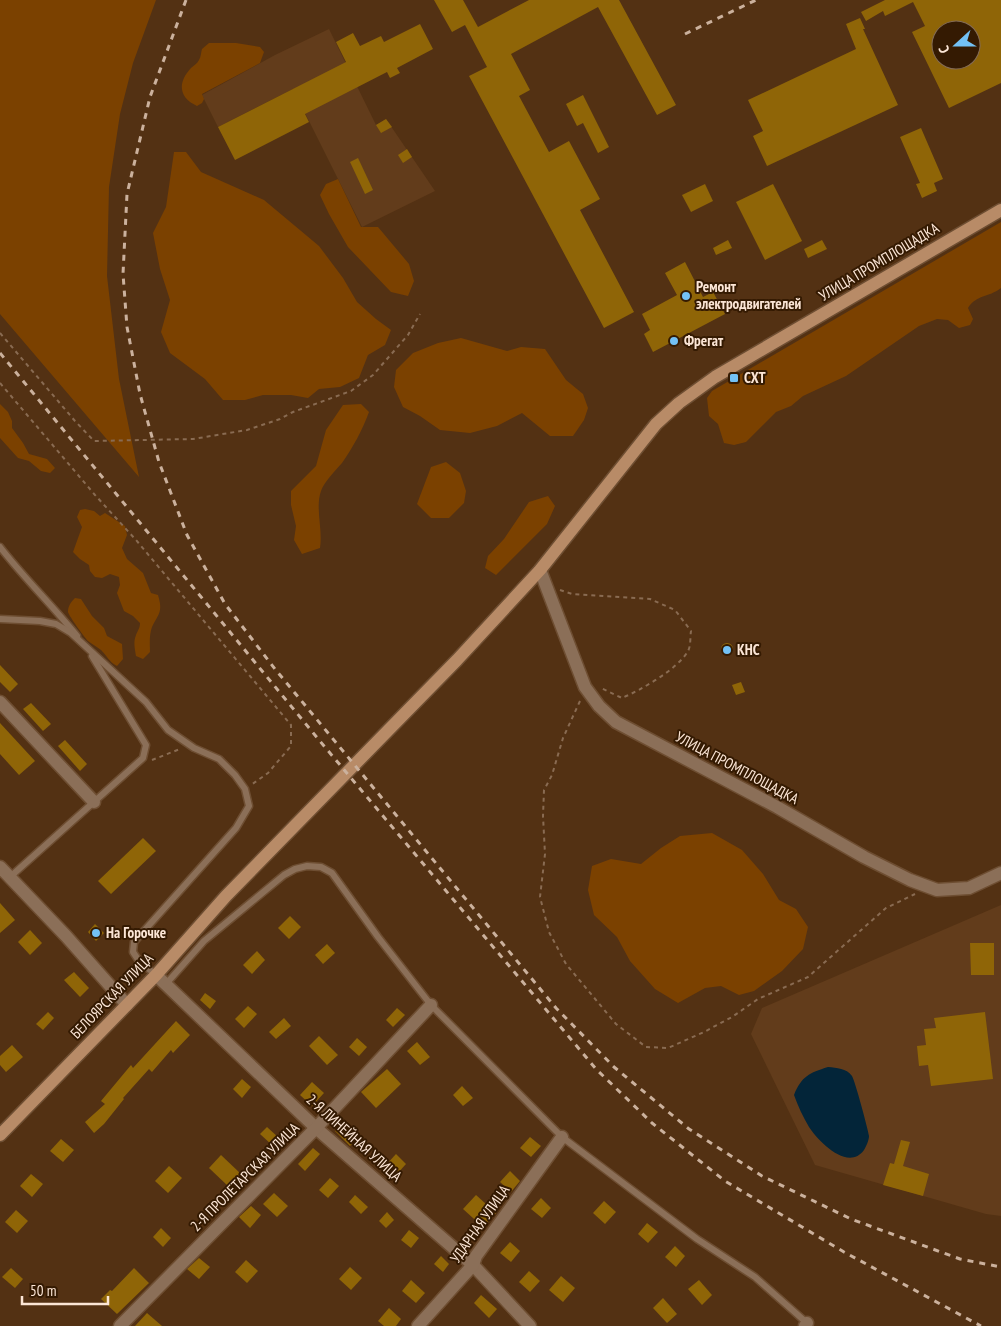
<svg xmlns="http://www.w3.org/2000/svg" width="1001" height="1326" viewBox="0 0 1001 1326" font-family="'PT Sans Narrow',sans-serif">
<rect width="100%" height="100%" fill="#533113"/>
<g fill="#623c1b">
<polygon points="329,29 376,125 386,119 435,191 362,227 293,89 218,127 202,95 275,55"/>
<polygon points="1001,905 1001,1216 986,1214 815,1165 751,1034 762,1008"/>
</g>
<g fill="#7b4100">
<polygon points="0,0 156,0 133,63 120,114 109,187 107,276 119,379 139,477 0,314"/>
<path d="M 209,43 L 236,43 L 260,47 L 264,52 L 260,63 L 202,94 L 204,99 L 202,103 L 197,106 C 179,98 177,83 191,68 C 193,66 197,64 199,60 C 201,57 201,52 202,49 Z"/>
<polygon points="174,152 186,152 201,172 264,200 319,246 343,278 357,302 376,319 391,330 385,345 368,355 359,378 340,387 319,389 308,398 291,395 263,395 245,400 223,400 205,379 170,353 161,332 170,300 160,269 153,233 166,207"/>
<polygon points="338,179 361,227 378,227 409,264 414,281 408,296 391,292 348,247 329,214 320,195 326,184"/>
<path d="M 1001,222 L 1001,288 C 988,298 977,294 968,308 L 973,319 L 970,325 L 959,328 L 948,320 L 937,319 L 919,326 L 846,376 L 803,396 L 791,406 L 776,412 L 746,442 L 734,445 L 724,443 L 718,424 L 709,416 L 707,398 L 712,391 Z"/>
<polygon points="461,338 507,351 521,347 545,349 566,380 583,394 588,408 584,420 573,436 550,436 522,413 497,426 470,433 440,430 420,416 403,407 394,387 396,370 413,353 438,343"/>
<polygon points="0,404 8,412 12,421 12,428 23,443 29,454 47,459 55,468 50,473 41,471 29,461 18,458 0,438"/>
<path d="M 361,404 L 369,412 C 362,431 353,447 342,463 C 336,470 324,482 321,491 C 315,508 323,529 320,548 L 302,554 L 294,540 L 296,526 L 291,505 L 291,491 L 316,466 L 326,430 L 343,405 Z"/>
<polygon points="446,462 460,473 466,491 464,503 449,518 431,518 417,504 431,467"/>
<polygon points="548,496 555,506 547,524 496,575 485,568 488,556 504,539 529,502"/>
<path d="M 85,509 L 94,511 L 100,516 L 105,513 L 125,526 L 127,535 L 122,548 L 127,559 L 143,573 L 151,593 L 158,595 C 163,612 159,613 152,627 C 149,635 150,644 150,652 L 143,659 L 136,656 C 135,649 133,642 136,635 C 138,630 140,628 140,623 L 133,616 L 124,611 L 117,593 L 120,585 L 119,577 L 110,574 L 102,578 L 95,577 L 90,571 L 89,565 L 80,559 L 73,552 L 82,527 L 77,517 L 80,510 Z"/>
<path d="M 75,598 L 81,599 L 92,616 L 104,628 L 107,636 L 122,644 L 123,659 L 117,666 C 108,661 108,657 101,650 C 97,647 92,644 88,641 C 85,638 69,616 68,612 C 68,606 71,602 75,598 Z"/>
<polygon points="712,833 742,850 763,874 779,900 796,909 808,927 803,949 782,971 754,991 739,995 721,986 705,988 678,1003 655,989 630,961 617,937 594,915 588,890 592,866 611,859 641,864 661,848 680,836"/>
</g>
<path fill="#032539" d="M 828,1067 C 837,1068 846,1068 852,1076 C 855,1081 868,1129 869,1136 C 869,1140 866,1147 864,1150 C 848,1172 818,1141 809,1127 C 803,1117 798,1106 794,1095 C 802,1076 809,1073 828,1067 Z"/>
<g fill="#8f6507" fill-rule="evenodd">
<polygon points="434,0 463,0 478,27 529,0 619,0 676,105 657,115 598,7 511,54 530,90 519,96 549,152 569,141 600,199 580,210 634,312 604,328 469,76 487,67 465,25 452,32"/>
<path d="M 885,0 L 1001,0 L 1001,83 L 949,108 L 912,32 L 925,26 L 913,2 L 885,16 L 883,11 L 866,21 L 861,12 ZM 941,30 L 971,30 L 971,60 L 941,60 Z"/>
<polygon points="860,18 865,29 863,29 898,105 767,166 753,136 763,131 748,100 856,49 846,24"/>
<polygon points="420,24 433,49 397,68 400,73 390,78 387,72 305,114 309,122 235,160 218,127 346,62 336,42 353,33 360,46 381,36 384,42"/>
<polygon points="583,95 609,147 598,153 583,123 577,126 566,104"/>
<polygon points="386,119 392,127 381,133 376,125"/>
<polygon points="921,128 943,179 934,183 937,191 922,198 916,184 920,183 900,137"/>
<polygon points="407,149 412,157 403,163 398,155"/>
<polygon points="358,158 373,190 365,194 350,162"/>
<polygon points="705,184 713,201 691,212 682,195"/>
<polygon points="773,184 802,241 765,260 736,202"/>
<polygon points="728,240 732,248 716,255 713,248"/>
<polygon points="822,240 827,249 808,258 804,249"/>
<polygon points="685,262 703,297 713,292 725,314 653,352 644,334 650,330 642,314 677,295 665,273"/>
<circle cx="727" cy="649" r="6"/>
<polygon points="0,665 18,684 10,692 0,682"/>
<polygon points="741,682 745,692 736,695 732,685"/>
<polygon points="31,703 51,724 43,731 23,709"/>
<polygon points="0,723 35,761 19,775 0,754"/>
<polygon points="65,740 87,764 80,771 58,746"/>
<polygon points="143,838 156,851 111,894 98,881"/>
<polygon points="0,903 15,920 0,933"/>
<polygon points="290,916 301,927 289,939 278,928"/>
<polygon points="95,924 104,933 96,941 88,932"/>
<polygon points="30,930 42,943 30,955 18,942"/>
<polygon points="970,943 994,943 994,975 971,975"/>
<polygon points="327,944 335,953 323,964 315,955"/>
<polygon points="257,951 265,960 252,974 243,965"/>
<polygon points="74,972 89,988 80,997 64,980"/>
<polygon points="205,993 216,1001 210,1009 200,1000"/>
<polygon points="248,1006 257,1014 244,1028 235,1019"/>
<polygon points="397,1008 405,1015 393,1027 386,1020"/>
<polygon points="48,1012 54,1018 43,1030 36,1024"/>
<polygon points="985,1012 993,1079 931,1086 928,1065 919,1066 917,1046 926,1045 924,1029 936,1028 934,1018"/>
<polygon points="284,1018 291,1026 276,1039 269,1032"/>
<polygon points="176,1021 190,1035 173,1053 171,1050 152,1072 149,1069 123,1098 124,1099 104,1124 94,1133 85,1122 105,1104 101,1101 131,1065 133,1068"/>
<polygon points="319,1036 338,1055 327,1065 309,1046"/>
<polygon points="357,1038 367,1047 359,1056 349,1047"/>
<polygon points="417,1042 430,1057 420,1065 407,1051"/>
<polygon points="12,1045 23,1057 6,1072 0,1065 0,1056"/>
<polygon points="387,1069 401,1084 376,1108 361,1092"/>
<polygon points="242,1079 251,1087 242,1098 233,1089"/>
<polygon points="312,1082 324,1093 312,1106 300,1095"/>
<polygon points="462,1086 473,1098 463,1106 453,1095"/>
<polygon points="344,1121 360,1136 350,1146 335,1131"/>
<polygon points="267,1127 279,1138 272,1145 260,1134"/>
<polygon points="530,1137 541,1146 531,1157 520,1148"/>
<polygon points="61,1139 74,1150 63,1162 50,1151"/>
<polygon points="901,1140 910,1142 903,1166 929,1174 923,1196 883,1185 890,1163 894,1164"/>
<polygon points="313,1148 320,1154 305,1171 298,1164"/>
<polygon points="396,1154 406,1164 397,1174 386,1165"/>
<polygon points="221,1155 241,1174 229,1187 209,1168"/>
<polygon points="169,1166 182,1178 168,1193 155,1181"/>
<polygon points="510,1171 520,1181 511,1192 500,1182"/>
<polygon points="31,1174 43,1184 32,1197 20,1186"/>
<polygon points="330,1178 339,1186 328,1198 319,1190"/>
<polygon points="274,1193 288,1206 277,1217 263,1204"/>
<polygon points="355,1195 368,1207 361,1214 349,1202"/>
<polygon points="476,1195 496,1213 483,1227 463,1209"/>
<polygon points="541,1198 551,1208 542,1218 531,1209"/>
<polygon points="604,1201 616,1212 605,1224 593,1213"/>
<polygon points="251,1206 261,1215 250,1228 239,1217"/>
<polygon points="16,1210 28,1221 17,1233 5,1222"/>
<polygon points="387,1212 394,1220 386,1228 379,1221"/>
<polygon points="647,1223 658,1232 648,1243 638,1234"/>
<polygon points="161,1228 171,1238 163,1247 153,1237"/>
<polygon points="409,1230 419,1238 411,1248 401,1240"/>
<polygon points="510,1242 520,1251 511,1262 500,1253"/>
<polygon points="675,1246 685,1256 676,1267 665,1257"/>
<polygon points="441,1256 449,1264 443,1272 434,1264"/>
<polygon points="199,1258 210,1267 199,1279 187,1269"/>
<polygon points="246,1260 258,1271 247,1283 235,1272"/>
<polygon points="350,1267 362,1278 351,1290 339,1279"/>
<polygon points="11,1268 23,1279 15,1288 2,1277"/>
<polygon points="134,1268 149,1283 117,1314 101,1299 110,1290 112,1291"/>
<polygon points="529,1271 540,1281 530,1292 519,1282"/>
<polygon points="561,1276 575,1288 563,1302 549,1290"/>
<polygon points="411,1280 425,1293 416,1303 402,1291"/>
<polygon points="699,1280 712,1295 702,1305 688,1289"/>
<polygon points="481,1295 497,1309 489,1318 474,1303"/>
<polygon points="663,1298 677,1314 667,1323 653,1308"/>
<polygon points="389,1308 401,1319 396,1326 384,1326 378,1321"/>
<polygon points="147,1313 162,1326 135,1326"/>
</g>
<g fill="none" stroke-linecap="round" stroke-linejoin="round">
<g stroke="#6e4e32" stroke-width="9">
<g id="lane">
<path d="M 0,547 C 24,578 52,605 77,636"/>
<polyline points="0,619 40,621 56,624 71,633 146,702 168,730 194,748 219,759 235,775 245,789 249,806 236,828 134,942 133,952 139,961 156,975"/>
<polyline points="10,877 143,758 146,745 92,656"/>
<polyline points="166,984 204,941 284,875 295,869 307,866 321,867 332,873 378,937 431,1005 562,1137 697,1239 755,1277 807,1323"/>
</g>
</g>
<g stroke="#6e4e32" stroke-width="15">
<g id="street">
<polyline points="540,570 585,687 599,706 616,722 777,807 864,857 910,880 937,890 969,888 1001,873"/>
<polyline points="0,702 94,802"/>
<polyline points="0,867 66,936 127,1005"/>
<polyline points="156,975 316,1128 473,1265 530,1326"/>
<polyline points="120,1326 316,1128 431,1005"/>
<polyline points="418,1326 473,1265 476,1256 562,1137"/>
<polyline points="805,1326 807,1323"/>
</g>
</g>
<g stroke="#6e4e32" stroke-width="15">
<polyline id="secondary" points="0,1135 156,975 226,896 457,660 540,570 656,424 679,403 715,377 1001,210"/>
</g>
<g stroke="#896b52" stroke-width="2" stroke-dasharray="4 4" stroke-linecap="butt">
<polyline points="0,333 75,421 94,441 193,439 247,430 280,419 293,412 351,391 373,375 408,335 420,314"/>
<polyline points="0,383 95,495 136,540 291,725 291,746 268,773 251,785"/>
<path d="M 560,590 L 572,594 L 650,599 L 675,610 L 691,631 C 690,637 691,646 688,651 C 678,669 641,690 622,698 L 601,688"/>
<polyline points="580,701 563,738 552,775 544,790 543,816 545,854 540,897 549,932 566,964 616,1024 646,1047 668,1048 704,1032 732,1017 758,999 808,977 886,908 915,894"/>
<polyline points="152,760 180,749"/>
</g>
<use href="#lane" stroke="#8b6f58" stroke-width="6"/>
<use href="#street" stroke="#8b6f58" stroke-width="12"/>
<use href="#secondary" stroke="#b88b67" stroke-width="12"/>
<g stroke="#cbb19d" stroke-width="3" stroke-dasharray="6 6" stroke-linecap="butt">
<polyline points="186,0 150,97 127,194 123,274 127,327 140,394 159,462 187,535 225,604 275,669 556,1008 614,1067 689,1129 762,1176 851,1219 960,1259 1001,1267"/>
<polyline points="685,34 756,0"/>
<polyline points="0,353 319,740 596,1069 652,1123 725,1181 844,1252 981,1326"/>
</g>
</g>
<g fill="#73c1f5" stroke="#341a02" stroke-width="2">
<circle cx="686" cy="296" r="5"/>
<circle cx="674" cy="341" r="5"/>
<rect x="729" y="373" width="10" height="10" rx="2.5"/>
<circle cx="727" cy="650" r="5"/>
<circle cx="96" cy="933" r="5"/>
</g>
<g text-anchor="middle" stroke-width="4" stroke-linejoin="round" paint-order="stroke">
<g font-size="15" fill="#fce6d6" stroke="#341a02">
<text transform="translate(879 262) rotate(-31)" y="5">УЛИЦА ПРОМПЛОЩАДКА</text>
<text transform="translate(737 768) rotate(28)" y="5">УЛИЦА ПРОМПЛОЩАДКА</text>
<text transform="translate(112 996) rotate(-46)" y="5">БЕЛОЯРСКАЯ УЛИЦА</text>
<text transform="translate(354 1138) rotate(42)" y="5">2-Я ЛИНЕЙНАЯ УЛИЦА</text>
<text transform="translate(245 1177) rotate(-45)" y="5">2-Я ПРОЛЕТАРСКАЯ УЛИЦА</text>
<text transform="translate(480 1224) rotate(-55)" y="5">УДАРНАЯ УЛИЦА</text>
</g>
<g font-size="15" font-weight="bold" fill="#fce6d6" stroke="#341a02" text-anchor="start">
<text x="696" y="292">Ремонт<tspan x="696" dy="17">электродвигателей</tspan></text>
<text x="684" y="346">Фрегат</text>
<text x="744" y="383">СХТ</text>
<text x="737" y="655">КНС</text>
<text x="106" y="938">На Горочке</text>
</g>
</g>
<g transform="translate(956 45) rotate(249)"><circle r="24" fill="#341a02" stroke="#846c57"/>
<path d="M0-4L9 19L0 12L-9 19Z" fill="#73c1f5"/>
<text y="-8" font-size="14" font-weight="bold" text-anchor="middle" fill="#fce6d6">С</text>
</g>
<path d="M22 1296v8h86v-8" fill="none" stroke="#fce6d6" stroke-width="2.5"/>
<text x="30" y="1296" font-size="15" fill="#fce6d6" stroke="#341a02" stroke-width="4" paint-order="stroke">50 m</text>
</svg>
